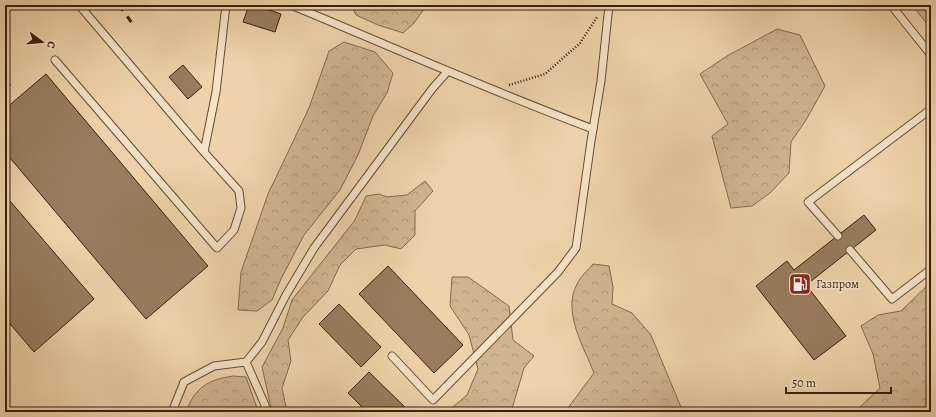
<svg xmlns="http://www.w3.org/2000/svg" width="936" height="417" viewBox="0 0 936 417" font-family="Alegreya,serif">
<defs>
<pattern id="forest-crowns" width="20" height="18" patternUnits="userSpaceOnUse"><rect width="20" height="18" fill="#d0b48e"/><path d="M2 6a3 3 0 1 1 6 0M12 15a3 3 0 1 1 6 0" fill="none" stroke="#b39a79"/></pattern>
</defs>
<rect width="100%" height="100%" fill="#efd2a9"/>
<filter id="stains"><feTurbulence type="fractalNoise" baseFrequency=".005" numOctaves="4"/><feColorMatrix values="0 0 0 0 .2 0 0 0 0 .09 0 0 0 0 .02 0 0 0 .5 -.17"/></filter>
<radialGradient id="worn" r=".72"><stop offset=".6" stop-color="#630" stop-opacity="0"/><stop offset="1" stop-color="#630" stop-opacity=".3"/></radialGradient>
<g fill="url(#forest-crowns)" stroke="#846a4e">
<polygon points="351,5 427,5 414,23 403,33 378,25 356,15"/>
<polygon points="912,5 931,5 931,29"/>
<polygon points="777,29 800,35 825,86 806,120 791,142 789,173 770,193 752,206 731,208 712,136 728,124 700,74 727,56"/>
<polygon points="344,42 375,52 393,73 387,93 373,116 358,155 340,190 304,235 281,279 272,300 257,311 238,310 241,272 268,194 309,108 329,51"/>
<polygon points="425,181 433,191 415,211 415,235 401,249 385,245 356,249 340,265 328,291 303,317 288,340 291,361 282,388 287,412 272,412 262,367 283,328 292,300 355,220 366,196 379,194 387,197 407,195"/>
<path d="M 593,264 L 609,266 L 613,287 L 612,304 L 632,313 L 651,335 L 683,412 L 565,412 L 594,373 C 584,347 562,312 577,284 C 580,277 588,270 593,264 Z"/>
<polygon points="452,277 468,277 509,306 513,340 534,356 524,368 511,412 447,412 467,395 478,369 469,335 450,306"/>
<polygon points="931,282 931,412 850,412 860,407 880,388 873,354 861,326 878,315 901,311"/>
<path d="M 233,376 L 246,377 L 257,408 L 257,412 L 186,412 C 195,387 208,380 233,376 Z"/>
</g>
<g fill="#987c5e" stroke="#391f0d">
<polygon points="249,5 255,5 281,14 275,32 243,22"/>
<polygon points="183,65 202,87 188,99 169,77"/>
<polygon points="46,74 208,266 146,319 5,152 5,109"/>
<polygon points="10,201 94,299 34,352 5,318 5,205"/>
<polygon points="864,215 876,230 806,285 846,336 814,360 756,286 787,261 794,270"/>
<polygon points="388,266 463,345 434,373 359,294"/>
<polygon points="339,304 381,347 361,367 319,324"/>
<polygon points="369,372 410,412 367,412 348,393"/>
</g>
<g fill="none" stroke-linecap="round" stroke-linejoin="round">
<g stroke="#664c34" stroke-width="9">
<g id="service">
<path d="M 291,5 C 392,47 491,91 593,129"/>
<polyline points="891,5 931,55"/>
<polyline points="55,60 217,248 234,230 241,208 239,191 204,152 79,5"/>
<polyline points="204,152 216,92 226,5"/>
<polyline points="838,236 808,202 931,109"/>
<polyline points="850,250 892,299 931,269"/>
<polyline points="392,356 433,400 558,272 576,248 591,141 601,81 609,5"/>
<polyline points="246,362 265,405 265,412"/>
<polyline points="172,412 184,382 214,366 246,362 262,342 286,295 314,248 432,89 447,72"/>
</g>
</g>
<polyline stroke="#391f0d" stroke-width="2.5" stroke-dasharray="1 2" stroke-linecap="butt" points="509,85 545,74 580,43 597,17"/>
<use href="#service" stroke="#f5e2c7" stroke-width="7"/>
<g stroke="#391f0d" stroke-width="3" stroke-dasharray="7 7" stroke-linecap="butt">
<polyline points="119,5 132,23"/>
<polyline points="5,81 10,86"/>
</g>
</g>
<defs>
<g id="fuel-square" transform="scale(1.15)"><rect x="-9" y="-9" width="18" height="18" rx="4" fill="#8f2418" stroke="#f5e2c7"/><path d="M-5.5-6h7V0h2V4h1.3V-2.5L3-4.5l.8-.8L6-3V5H2.5V1h-1V6h-7ZM-4.2-4.7v3.2H.2V-4.7Z" fill="#fff"/></g>
</defs>
<g fill-rule="evenodd">
<use href="#fuel-square" x="800" y="284"/>
</g>
<g text-anchor="middle" stroke-width="3" stroke-linejoin="round" paint-order="stroke">
<g font-size="12" fill="#391f0d" stroke="#f5e2c7" text-anchor="start">
<text x="816" y="288">Газпром</text>
</g>
</g>
<rect width="936" height="417" fill="none" stroke="#efd2a9" stroke-width="20"/>
<rect x="6" y="6" width="924" height="405" fill="none" stroke="#391f0d" stroke-width="2"/>
<rect x="10" y="10" width="916" height="397" fill="none" stroke="#391f0d"/>
<g transform="translate(42 42) rotate(106)" stroke="#f5e2c7" stroke-width="3" paint-order="stroke">
<path d="M0-3L7 15L0 10L-7 15Z" fill="#391f0d"/>
<text y="-6" font-size="11" font-weight="bold" text-anchor="middle" fill="#391f0d">С</text>
</g>
<path d="M786 387v6h105v-6" fill="none" stroke="#391f0d" stroke-width="2"/>
<text x="792" y="387" font-size="12" fill="#391f0d" stroke="#f5e2c7" stroke-width="3" paint-order="stroke">50 m</text>
<rect width="100%" height="100%" filter="url(#stains)"/>
<rect width="100%" height="100%" fill="url(#worn)"/>
</svg>
